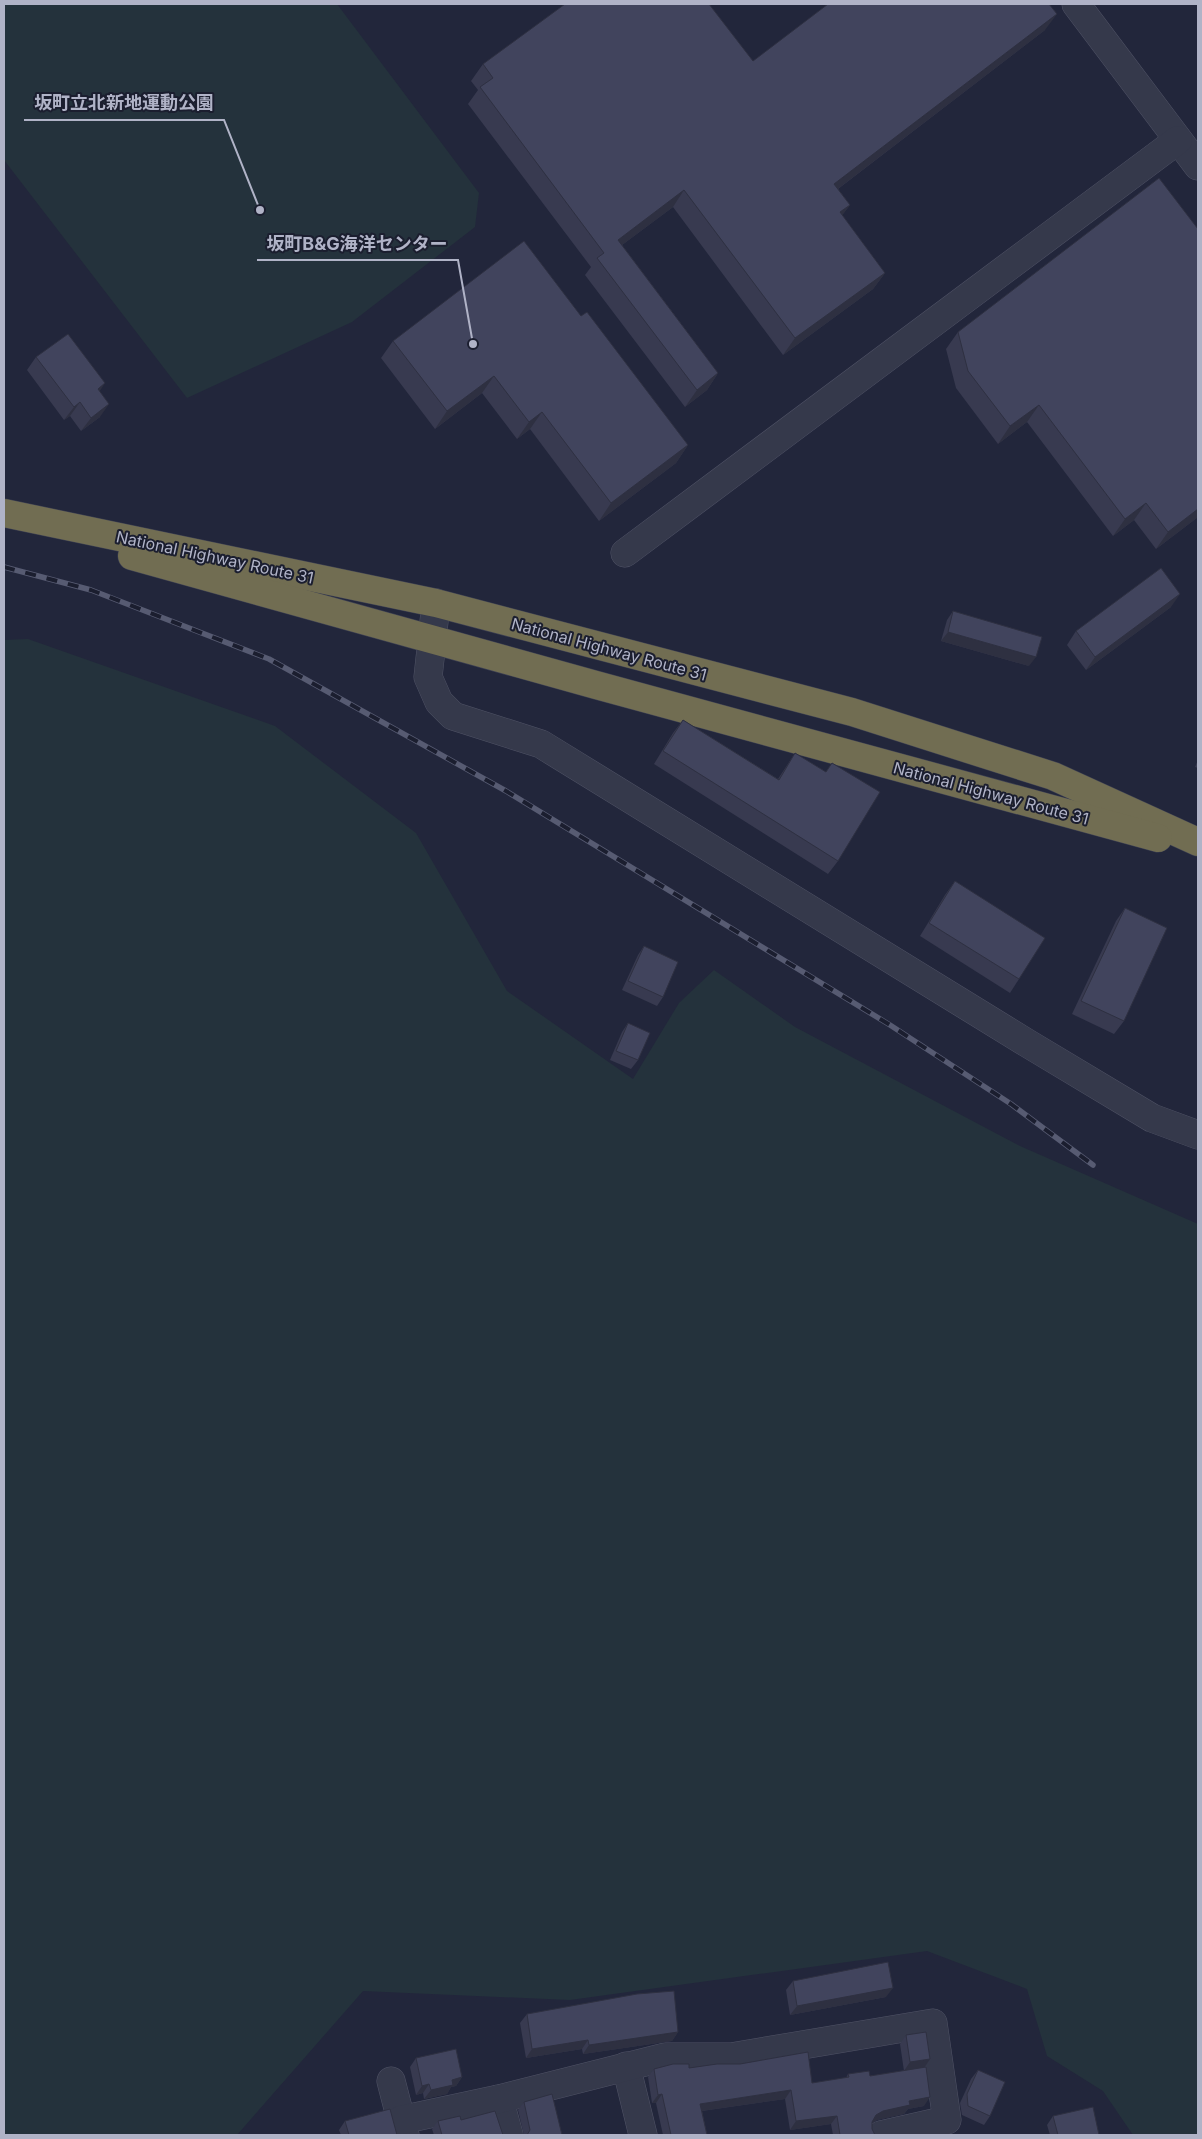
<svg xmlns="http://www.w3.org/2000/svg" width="1202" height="2139" viewBox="0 0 1202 2139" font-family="Inter,'Noto Sans JP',sans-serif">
<rect width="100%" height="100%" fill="#22263b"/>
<g fill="#24323c">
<polygon points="4,4 337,4 479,193 475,227 352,322 187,398 4,160"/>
<polygon points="28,639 275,726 416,833 507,991 633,1079 679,1003 714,970 795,1027 1020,1146 1198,1224 1198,2135 1133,2135 1103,2091 1047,2056 1027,1989 927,1951 570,2000 363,1991 237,2135 4,2135 4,640"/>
</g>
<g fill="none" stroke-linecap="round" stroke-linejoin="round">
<g stroke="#505366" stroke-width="29">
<g id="minor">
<polyline points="1076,4 1198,166"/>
<polyline points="625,553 1178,140"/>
<polyline points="436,603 428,677 439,702 453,716 541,744 1027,1043 1152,1118 1198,1135"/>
<polyline points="626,2066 643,2135"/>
<polyline points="391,2081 405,2135"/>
<polyline points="499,2099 509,2135"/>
<polyline points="401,2120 499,2099 665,2057 731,2057 933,2023 947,2120 881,2135"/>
</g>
</g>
<g stroke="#3d4053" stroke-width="29">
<g id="highway">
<polyline points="4,513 436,603 852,712 1053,776 1198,842"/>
<polyline points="132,556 596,685 1158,838"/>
</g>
</g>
<use href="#minor" stroke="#35394b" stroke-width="28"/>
<use href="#highway" stroke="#716d52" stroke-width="28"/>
<g stroke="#575b72" stroke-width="5.5">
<polyline id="rail" points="4,567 91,590 269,659 506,791 890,1025 1011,1104 1093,1165"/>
</g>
<use href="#rail" stroke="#1b1e2f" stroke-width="4" stroke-dasharray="11" stroke-linecap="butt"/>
</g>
<g fill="#383a50">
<polygon points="1045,30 838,189 850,205 842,215 885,273 873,289 783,355 673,207 622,245 718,373 707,390 685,407 585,275 591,267 468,104 478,90 471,81 483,64 753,61"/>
<polygon points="581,316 688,445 676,463 599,521 530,429 517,439 482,393 435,429 381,358 393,341"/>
<polygon points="958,332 1198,517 1156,549 1134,520 1113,536 1027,422 998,444 956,388 946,349"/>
<polygon points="36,357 100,391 100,417 81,431 70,416 64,420 27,370"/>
<polygon points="1171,607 1086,670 1067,645 1076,631"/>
<polygon points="953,611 1029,666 941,641 947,620"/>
<polygon points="683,720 778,779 795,753 826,772 832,763 838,861 828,874 654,764 673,733"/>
<polygon points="1198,760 1198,768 1195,767"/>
<polygon points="955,881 1019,979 1010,993 920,936 945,895"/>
<polygon points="1125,908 1124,1021 1114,1034 1072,1014 1116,921"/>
<polygon points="644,946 663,997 657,1006 622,990 638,955"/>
<polygon points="628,1023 638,1060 631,1069 610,1060 622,1032"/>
<polygon points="793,1981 886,1997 790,2015 786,1990"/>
<polygon points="527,2014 678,2032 672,2041 583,2054 582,2049 526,2058 520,2023"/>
<polygon points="906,2035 930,2059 924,2068 924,2106 908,2109 904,2114 877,2120 872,2123 872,2129 875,2135 833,2135 831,2124 790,2130 785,2099 702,2111 707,2135 663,2135 656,2103 652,2103 648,2077 654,2069 689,2068 812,2083 846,2078 848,2074 870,2076 904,2071 900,2044"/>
<polygon points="416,2058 462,2077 456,2086 451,2087 447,2094 424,2099 423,2093 416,2095 410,2067"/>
<polygon points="978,2070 990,2116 984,2125 962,2115 960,2103 971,2079"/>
<polygon points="524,2102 562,2135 524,2135 518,2110"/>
<polygon points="1053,2116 1099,2135 1050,2135 1047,2125"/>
<polygon points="461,2120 503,2135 434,2135 432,2129 438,2121"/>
<polygon points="345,2121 397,2135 341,2135 339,2130"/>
</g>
<g fill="#2e3041">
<polygon points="1057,14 1045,30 822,201 834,184"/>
<polygon points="684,190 673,207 606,257 618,240"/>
<polygon points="850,205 838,221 840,212"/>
<polygon points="885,273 873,289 783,355 795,338"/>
<polygon points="718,373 707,390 685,407 697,390"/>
<polygon points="494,376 482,393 435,429 447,411"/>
<polygon points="105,383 96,397 98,389"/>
<polygon points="80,402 70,416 64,420 74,407"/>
<polygon points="109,404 100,417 81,431 91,418"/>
<polygon points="1039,405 1027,422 998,444 1010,426"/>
<polygon points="542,412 530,429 517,439 529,422"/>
<polygon points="688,445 676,463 599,521 611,503"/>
<polygon points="1146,503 1134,520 1113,536 1125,519"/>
<polygon points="1198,509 1198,517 1156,549 1168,532"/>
<polygon points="1180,594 1171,607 1086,670 1095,657"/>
<polygon points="948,632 1036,657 1029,666 941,641"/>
<polygon points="893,1988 886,1997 790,2015 797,2006"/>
<polygon points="678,2032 672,2041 583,2054 589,2045"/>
<polygon points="588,2040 582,2049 526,2058 532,2049"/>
<polygon points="930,2059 924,2068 904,2071 910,2062"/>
<polygon points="462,2077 456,2086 451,2087 447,2094 424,2099 431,2090 452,2080"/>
<polygon points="429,2084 423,2093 416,2095 422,2086"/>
<polygon points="791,2090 785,2099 694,2112 700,2104"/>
<polygon points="662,2094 656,2103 652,2103 658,2095"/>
<polygon points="930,2097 924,2106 908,2109 904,2114 877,2120 870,2124 876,2115 883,2111 909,2101"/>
<polygon points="837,2116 831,2124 790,2130 796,2121"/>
</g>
<g fill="#41445d" stroke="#2e3041">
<polygon points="565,4 709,4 753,61 828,4 1049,4 1057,14 834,184 850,205 840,212 885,273 795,338 684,190 618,240 718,373 697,390 597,258 604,253 480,87 493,78 483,64"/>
<polygon points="1159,178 1198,229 1198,509 1168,532 1146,503 1125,519 1039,405 1010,426 968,371 958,332"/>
<polygon points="524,241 581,316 587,312 688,445 611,503 542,412 529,422 494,376 447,411 393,341"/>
<polygon points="68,334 105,383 98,389 109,404 91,418 80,402 74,407 36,357"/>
<polygon points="1161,568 1180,594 1095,657 1076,631"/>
<polygon points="953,611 1042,637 1036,657 948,632"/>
<polygon points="683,720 779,780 795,753 826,772 832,763 880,792 838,861 663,751"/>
<polygon points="955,881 1045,938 1019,979 929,923"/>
<polygon points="1125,908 1167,928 1124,1021 1081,1001"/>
<polygon points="644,946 678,962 663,997 628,981"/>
<polygon points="628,1023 650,1033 638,1060 616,1051"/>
<polygon points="888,1962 893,1988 797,2006 793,1981"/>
<polygon points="674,1991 678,2032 589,2045 588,2040 532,2049 527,2014 637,1994"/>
<polygon points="926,2032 930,2059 910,2062 906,2035"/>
<polygon points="456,2049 462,2077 452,2080 453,2085 431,2090 429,2084 422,2086 416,2058"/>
<polygon points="808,2052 812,2083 849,2077 848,2074 869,2071 870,2076 926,2067 930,2097 909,2101 910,2105 883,2111 876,2115 872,2122 872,2129 875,2135 840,2135 837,2116 796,2121 791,2090 700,2104 707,2135 671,2135 662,2094 658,2095 654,2069 673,2064 689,2064 689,2068 717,2064 740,2064"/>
<polygon points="978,2070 1005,2082 990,2116 968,2106 967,2094"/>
<polygon points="552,2094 562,2135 527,2135 530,2130 524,2102"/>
<polygon points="1093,2107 1099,2135 1058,2135 1053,2116"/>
<polygon points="390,2109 397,2135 349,2135 345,2121"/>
<polygon points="495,2111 503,2135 442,2135 438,2121 460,2116 461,2120"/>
</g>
<g text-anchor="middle" stroke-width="4" stroke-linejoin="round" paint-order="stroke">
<g font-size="16" fill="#b0b3c7" stroke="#1b1e2f">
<text transform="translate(215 557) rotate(12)" y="6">National Highway Route 31</text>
<text transform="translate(609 649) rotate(15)" y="6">National Highway Route 31</text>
<text transform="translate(991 793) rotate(15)" y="6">National Highway Route 31</text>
</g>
</g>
<path fill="none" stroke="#b0b3c7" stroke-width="2" d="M260 210L224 120H24M473 344L458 260H257"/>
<g fill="#b0b3c7" stroke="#1b1e2f" stroke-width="2">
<circle cx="260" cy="210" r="5"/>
<circle cx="473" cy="344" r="5"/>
</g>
<g font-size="18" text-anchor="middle" font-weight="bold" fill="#b0b3c7" stroke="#1b1e2f" stroke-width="4" stroke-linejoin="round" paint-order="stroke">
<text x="124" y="109">坂町立北新地運動公園</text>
<text x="357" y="250">坂町B&amp;G海洋センター</text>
</g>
<rect width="1202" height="2139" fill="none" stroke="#b0b3c7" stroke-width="10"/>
</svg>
